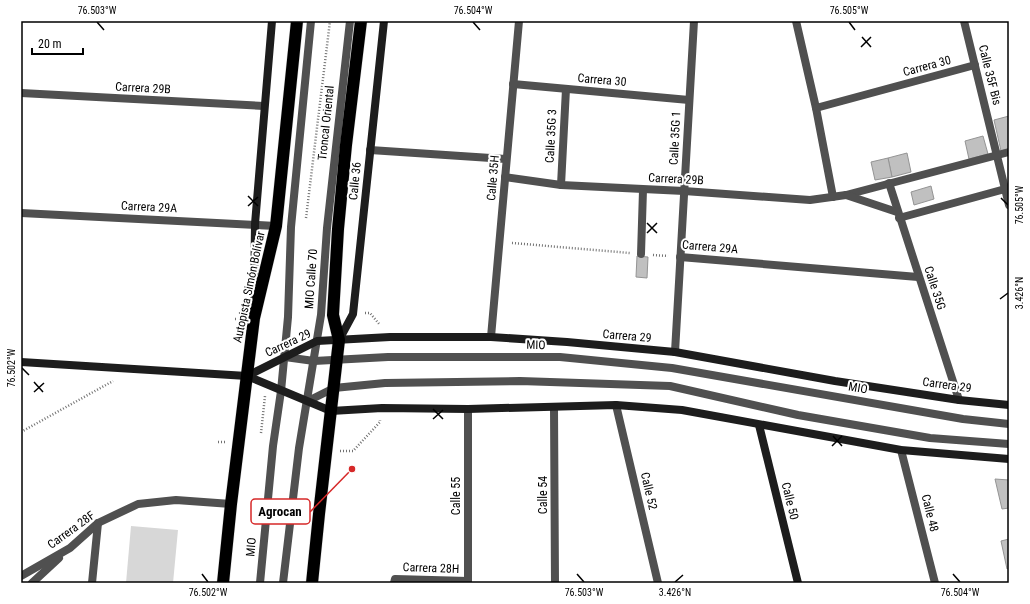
<svg xmlns="http://www.w3.org/2000/svg" width="1030" height="604" viewBox="0 0 1030 604" font-family="'Roboto Condensed',sans-serif">
<rect width="100%" height="100%" fill="#fff"/>
<polygon fill="#d7d7d7" points="131,526 178,530 173,583 126,583"/>
<g fill="#c0c0c0" stroke="#949494">
<polygon points="1009,116 1009,149 1001,151 994,120"/>
<polygon points="983,136 988,154 969,159 965,141"/>
<polygon points="907,153 911,172 892,177 888,158"/>
<polygon points="888,158 892,177 875,180 871,162"/>
<polygon points="931,186 934,199 914,205 911,192"/>
<polygon points="637,256 648,257 647,278 636,277"/>
<polygon points="995,479 1009,480 1009,508 1002,509"/>
<polygon points="1009,539 1009,568 1007,569 1001,541"/>
</g>
<g fill="none" stroke-linecap="round" stroke-linejoin="round">
<g stroke="#dbdbdb" stroke-width="13">
<g id="highway">
<polyline points="223,583 231,504 254,318 276,226 297,21"/>
<polyline points="312,583 319,514 339,340 333,315 338,229 346,145 361,21"/>
</g>
</g>
<g stroke="#727272" stroke-width="2.5" stroke-dasharray="1 2" stroke-linecap="butt">
<polyline points="306,218 330,21"/>
<polyline points="512,243 630,253"/>
<polyline points="653,255 668,256"/>
<polyline points="365,313 370,313 380,325"/>
<polyline points="235,319 240,319"/>
<polyline points="21,432 113,381"/>
<polyline points="261,433 265,396"/>
<polyline points="218,442 225,442"/>
<polyline points="340,451 353,451 380,422 380,420"/>
</g>
<g stroke="#505050" stroke-width="8">
<polyline points="285,357 314,361 388,357 560,357 672,368 963,419 1009,424"/>
<polyline points="308,401 334,388 385,383 520,381 670,386 798,415 930,438 1009,444"/>
<polyline points="260,583 273,446 281,391 288,317 291,227 311,21"/>
<polyline points="283,583 299,448 321,315 327,228 350,21"/>
</g>
<g stroke="#505050" stroke-width="8">
<polyline points="796,21 816,108 833,197"/>
<polyline points="964,21 1009,205"/>
<polyline points="513,84 689,100"/>
<polyline points="21,93 264,106"/>
<polyline points="816,108 975,65"/>
<polyline points="370,150 506,159"/>
<polyline points="505,177 561,185 684,191 810,200 846,195 1009,152"/>
<polyline points="889,183 959,400"/>
<polyline points="561,185 566,89"/>
<polyline points="846,195 897,212"/>
<polyline points="21,213 276,226"/>
<polyline points="899,218 1005,189"/>
<polyline points="641,254 643,190"/>
<polyline points="680,257 918,277"/>
<polyline points="491,337 519,21"/>
<polyline points="675,352 694,21"/>
<polyline points="616,405 658,583"/>
<polyline points="554,407 555,583"/>
<polyline points="901,450 935,583"/>
<polyline points="21,576 70,548 98,523 138,504 176,500 231,504"/>
<polyline points="32,583 59,558"/>
<polyline points="92,583 98,523"/>
<polyline points="394,583 395,579 468,581"/>
<polyline points="468,583 468,409"/>
</g>
<g stroke="#1d1d1d" stroke-width="8">
<polyline points="254,301 255,224 272,21"/>
<polyline points="339,340 353,314 384,21"/>
<polyline points="21,362 247,376 331,411 382,408 468,409 616,405 682,410 901,450 1009,459"/>
<polyline points="247,376 317,341 390,337 491,337 567,342 675,352 835,381 959,400 1009,405"/>
<polyline points="759,425 798,583"/>
</g>
<use href="#highway" stroke="#000" stroke-width="12"/>
</g>
<path fill="none" stroke="#000" stroke-width="1.5" d="M 97,22 L 104,30M 473,22 L 480,30M 849,22 L 855,30M 862,37 L 871,47M 861,47 L 871,37M 248,196 L 258,206M 1001,198 L 1008,205M 248,206 L 258,197M 647,223 L 657,233M 647,233 L 657,223M 1000,299 L 1008,293M 22,368 L 29,375M 34,382 L 43,392M 34,392 L 44,383M 433,409 L 443,419M 433,419 L 443,410M 833,436 L 842,446M 832,446 L 842,436M 202,574 L 208,582M 577,574 L 584,582M 953,574 L 960,582M 675,582 L 683,575"/>
<g text-anchor="middle" stroke-width="4" stroke-linejoin="round" paint-order="stroke">
<g font-size="12" fill="#000" stroke="#fff">
<text transform="translate(927 66) rotate(-15)" y="4">Carrera 30</text>
<text transform="translate(990 75) rotate(76)" y="4">Calle 35F Bis</text>
<text transform="translate(602 80) rotate(5)" y="4">Carrera 30</text>
<text transform="translate(143 88) rotate(3)" y="4">Carrera 29B</text>
<text transform="translate(326 123) rotate(-84)" y="4">Troncal Oriental</text>
<text transform="translate(551 136) rotate(-87)" y="4">Calle 35G 3</text>
<text transform="translate(675 138) rotate(-87)" y="4">Calle 35G 1</text>
<text transform="translate(493 178) rotate(-85)" y="4">Calle 35H</text>
<text transform="translate(676 179) rotate(3)" y="4">Carrera 29B</text>
<text transform="translate(355 181) rotate(-84)" y="4">Calle 36</text>
<text transform="translate(149 207) rotate(3)" y="4">Carrera 29A</text>
<text transform="translate(710 247) rotate(5)" y="4">Carrera 29A</text>
<text transform="translate(311 279) rotate(-86)" y="4">MIO Calle 70</text>
<text transform="translate(249 287) rotate(-78)" y="4">Autopista Simón Bolívar</text>
<text transform="translate(935 288) rotate(72)" y="4">Calle 35G</text>
<text transform="translate(627 336) rotate(5)" y="4">Carrera 29</text>
<text transform="translate(288 343) rotate(-25)" y="4">Carrera 29</text>
<text transform="translate(536 345) rotate(1)" y="4">MIO</text>
<text transform="translate(947 385) rotate(8)" y="4">Carrera 29</text>
<text transform="translate(858 388) rotate(10)" y="4">MIO</text>
<text transform="translate(649 491) rotate(77)" y="4">Calle 52</text>
<text transform="translate(543 495) rotate(-90)" y="4">Calle 54</text>
<text transform="translate(456 496) rotate(-90)" y="4">Calle 55</text>
<text transform="translate(790 501) rotate(76)" y="4">Calle 50</text>
<text transform="translate(930 513) rotate(76)" y="4">Calle 48</text>
<text transform="translate(71 530) rotate(-36)" y="4">Carrera 28F</text>
<text transform="translate(251 547) rotate(-85)" y="4">MIO</text>
<text transform="translate(431 568) rotate(2)" y="4">Carrera 28H</text>
</g>
</g>
<path fill="none" stroke="#d62828" stroke-width="1.5" d="M352 469L310 512"/>
<circle fill="#d62828" stroke="#fff" stroke-width="1.5" cx="352" cy="469" r="4"/>
<rect fill="#fff" stroke="#d62828" stroke-width="1.5" x="251" y="499" width="59" height="25" rx="4"/>
<g font-size="13" text-anchor="middle" font-weight="bold" fill="#000">
<text x="280" y="516">Agrocan</text>
</g>
<rect width="1030" height="604" fill="none" stroke="#ffffff" stroke-width="44"/>
<path d="M32 48v6h51v-6" fill="none" stroke="#000000" stroke-width="2"/>
<text x="38" y="48" font-size="12" fill="#000000" stroke="#ffffff" stroke-width="3" paint-order="stroke">20 m</text>
<rect x="22" y="22" width="986" height="560" fill="none" stroke="#000" stroke-width="1.5"/>
<g font-size="10" text-anchor="middle" fill="#000">
<text x="97" y="14">76.503°W</text>
<text x="473" y="14">76.504°W</text>
<text x="849" y="14">76.505°W</text>
<text transform="translate(1019 205) rotate(-90)" y="4">76.505°W</text>
<text transform="translate(1019 293) rotate(-90)" y="4">3.426°N</text>
<text transform="translate(11 368) rotate(-90)" y="4">76.502°W</text>
<text x="208" y="596">76.502°W</text>
<text x="584" y="596">76.503°W</text>
<text x="675" y="596">3.426°N</text>
<text x="960" y="596">76.504°W</text>
</g>
</svg>
